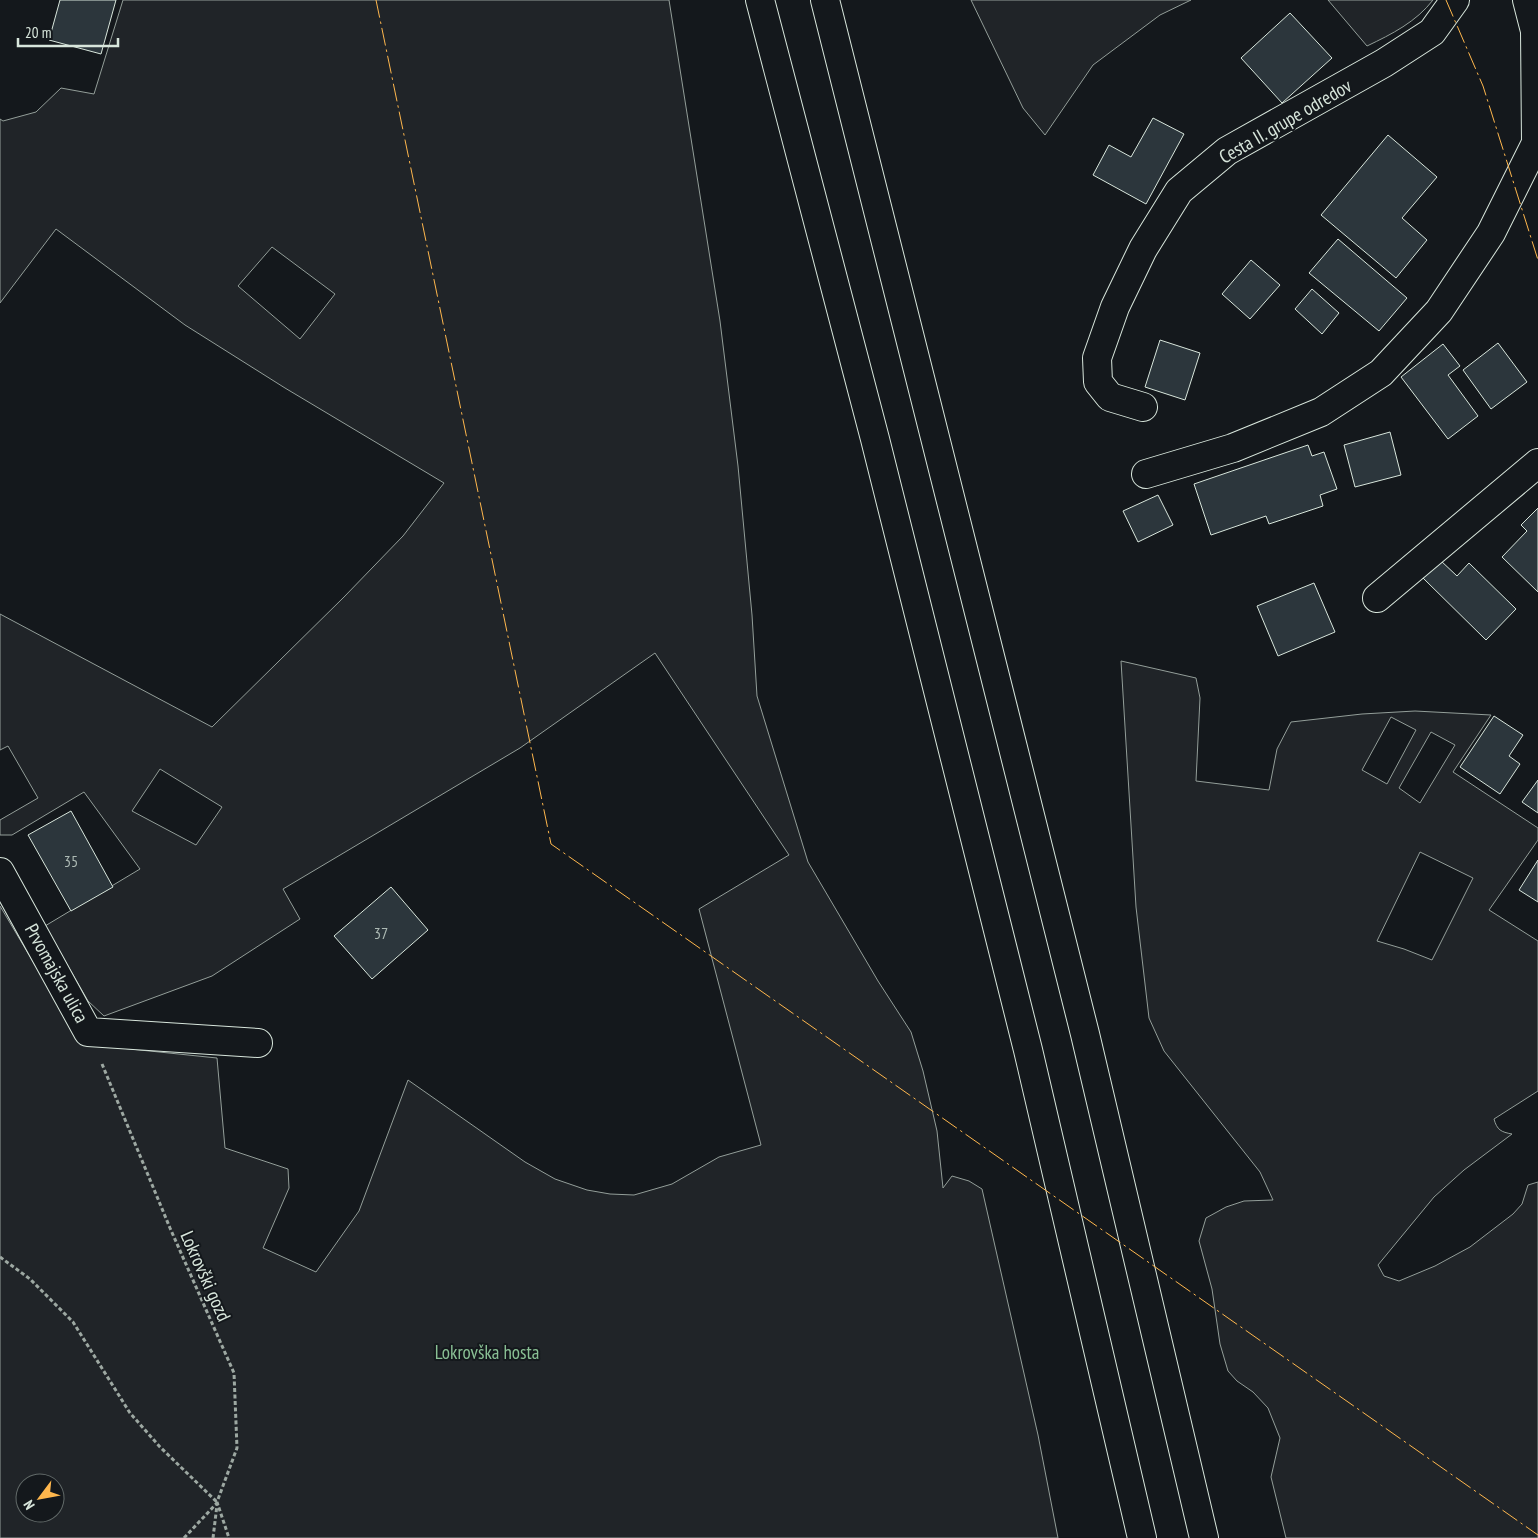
<svg xmlns="http://www.w3.org/2000/svg" width="1538" height="1538" viewBox="0 0 1538 1538" font-family="'PT Sans Narrow',sans-serif">
<rect width="100%" height="100%" fill="#14181c"/>
<g fill="#202428" stroke="#939e99" fill-rule="evenodd">
<path d="M 123,0 L 669,0 L 720,321 L 738,466 L 752,615 L 757,696 L 808,862 L 878,981 L 911,1032 L 923,1071 L 937,1131 L 943,1188 L 952,1176 L 969,1181 L 982,1189 L 1038,1435 L 1058,1538 L 0,1538 L 0,906 L 82,1044 L 217,1058 L 225,1148 L 288,1169 L 289,1188 L 263,1248 L 316,1272 L 359,1211 L 408,1080 L 525,1162 L 555,1179 L 587,1190 L 610,1194 L 634,1195 L 672,1184 L 719,1157 L 761,1145 L 699,909 L 789,855 L 655,653 L 520,748 L 283,889 L 300,919 L 212,976 L 104,1016 L 88,1001 L 45,926 L 140,869 L 84,792 L 12,835 L 0,835 L 0,820 L 38,798 L 8,746 L 0,750 L 0,614 L 212,727 L 344,597 L 403,536 L 444,483 L 285,388 L 185,325 L 56,229 L 0,303 L 0,119 L 3,121 L 36,112 L 61,88 L 94,94 ZM 272,247 L 335,294 L 300,339 L 238,286 ZM 160,769 L 222,807 L 196,845 L 132,811 ZM 25,1483 L 55,1483 L 55,1513 L 25,1513 Z"/>
<polygon points="971,0 1191,0 1160,15 1093,65 1045,135 1023,108"/>
<path d="M 1328,0 L 1433,0 C 1416,22 1392,34 1367,46 Z"/>
<path d="M 1121,661 L 1196,678 L 1200,698 L 1196,781 L 1269,790 L 1277,749 L 1291,722 L 1362,714 L 1415,711 L 1491,715 L 1453,772 L 1538,828 L 1538,840 L 1489,910 L 1538,941 L 1538,1091 L 1494,1119 C 1497,1130 1501,1132 1512,1134 L 1464,1170 L 1434,1197 L 1378,1265 L 1384,1276 L 1399,1281 L 1435,1266 L 1470,1247 L 1513,1214 L 1522,1204 L 1528,1185 L 1538,1182 L 1538,1538 L 1286,1538 L 1271,1477 L 1280,1438 L 1268,1408 L 1253,1392 L 1237,1381 L 1228,1371 L 1220,1344 L 1212,1289 L 1199,1241 L 1206,1218 L 1226,1207 L 1244,1201 L 1273,1200 L 1260,1172 L 1164,1051 L 1149,1018 L 1136,907 ZM 1391,717 L 1416,730 L 1387,784 L 1362,770 ZM 1431,732 L 1455,745 L 1420,803 L 1399,788 ZM 1420,852 L 1473,878 L 1432,960 L 1404,949 L 1377,941 Z"/>
</g>
<g fill="#2c363c" stroke="#d8e6dc">
<polygon points="60,0 116,0 101,54 49,40"/>
<polygon points="1290,13 1332,58 1282,103 1241,58"/>
<polygon points="1153,118 1184,134 1146,204 1093,175 1109,145 1131,157"/>
<polygon points="1388,135 1437,177 1402,218 1427,240 1396,278 1321,215"/>
<polygon points="1338,239 1407,298 1379,331 1309,273"/>
<polygon points="1251,260 1280,285 1250,319 1222,294"/>
<polygon points="1312,289 1339,313 1322,334 1295,309"/>
<polygon points="1160,340 1200,353 1185,400 1145,387"/>
<polygon points="1498,343 1527,382 1491,409 1463,370"/>
<polygon points="1443,344 1460,366 1448,375 1478,416 1448,439 1401,377"/>
<polygon points="1390,432 1401,475 1355,487 1344,445"/>
<polygon points="1308,445 1312,456 1324,452 1337,489 1320,495 1323,506 1269,524 1266,516 1211,535 1194,484"/>
<polygon points="1158,495 1173,525 1138,542 1123,511"/>
<polygon points="1538,508 1538,592 1502,557 1527,531 1521,525"/>
<polygon points="1440,560 1457,576 1469,563 1516,609 1486,640 1423,578"/>
<polygon points="1314,583 1335,632 1278,656 1257,606"/>
<polygon points="1494,716 1523,735 1509,756 1520,764 1500,794 1460,767"/>
<polygon points="1538,780 1538,813 1522,802"/>
<polygon points="71,811 113,887 71,911 28,835"/>
<polygon points="1538,860 1538,902 1519,890"/>
<polygon points="391,887 428,930 372,979 334,936"/>
</g>
<g fill="none" stroke-linecap="round" stroke-linejoin="round">
<g stroke="#d8e6dc" stroke-width="30">
<g id="minor">
<polyline points="1143,407 1110,397 1098,382 1097,358 1115,307 1143,249 1179,191 1227,151 1384,63 1432,32 1455,0"/>
<polyline points="1146,474 1233,448 1321,412 1381,373 1439,311 1491,233 1536,143 1535,31 1527,0"/>
<polyline points="1377,598 1538,463"/>
<polyline points="0,872 88,1032 258,1043"/>
</g>
</g>
<g stroke="#d8e6dc" stroke-width="30">
<g id="motorway">
<polyline points="760,0 875,439 1028,1050 1142,1538"/>
<polyline points="825,0 1085,1034 1204,1538"/>
</g>
</g>
<g stroke="#9da8a2" stroke-width="3" stroke-dasharray="4 2.5" stroke-linecap="butt">
<polyline points="102,1064 170,1228 234,1373 237,1448 217,1502 229,1538"/>
<polyline points="0,1257 30,1279 73,1322 130,1413 160,1447 217,1502"/>
<polyline points="184,1538 217,1503"/>
<polyline points="213,1538 217,1505"/>
</g>
<use href="#minor" stroke="#14181c" stroke-width="28"/>
<use href="#motorway" stroke="#14181c" stroke-width="28"/>
<g stroke="#ffb74d" stroke-width="1" stroke-dasharray="18 4 2.5 4" stroke-linecap="butt">
<polyline points="376,0 551,844 1538,1535"/>
<polyline points="1446,0 1483,86 1538,260"/>
</g>
</g>
<g text-anchor="middle" stroke-width="4" stroke-linejoin="round" paint-order="stroke">
<g font-size="16" fill="#adbab4">
<text x="71" y="867">35</text>
<text x="381" y="939">37</text>
</g>
<g font-size="19" fill="#d8e6dc" stroke="#14181c">
<text transform="translate(1285 121) rotate(-30)" y="7">Cesta II. grupe odredov</text>
<text transform="translate(57 973) rotate(61)" y="7">Prvomajska ulica</text>
<text transform="translate(206 1276) rotate(66)" y="7">Lokrovški gozd</text>
</g>
<g font-size="19" fill="#8ac095" stroke="#14181c">
<text x="487" y="1359">Lokrovška hosta</text>
</g>
</g>
<g transform="translate(40 1498) rotate(238)"><circle r="24" fill="#14181c" stroke="#626a69"/>
<path d="M0-4L9 19L0 12L-9 19Z" fill="#ffb74d"/>
<text y="-8" font-size="14" font-weight="bold" text-anchor="middle" fill="#d8e6dc">N</text>
</g>
<path d="M18 38v8h100v-8" fill="none" stroke="#d8e6dc" stroke-width="2.5"/>
<text x="25" y="38" font-size="15" fill="#d8e6dc" stroke="#14181c" stroke-width="4" paint-order="stroke">20 m</text>
</svg>
